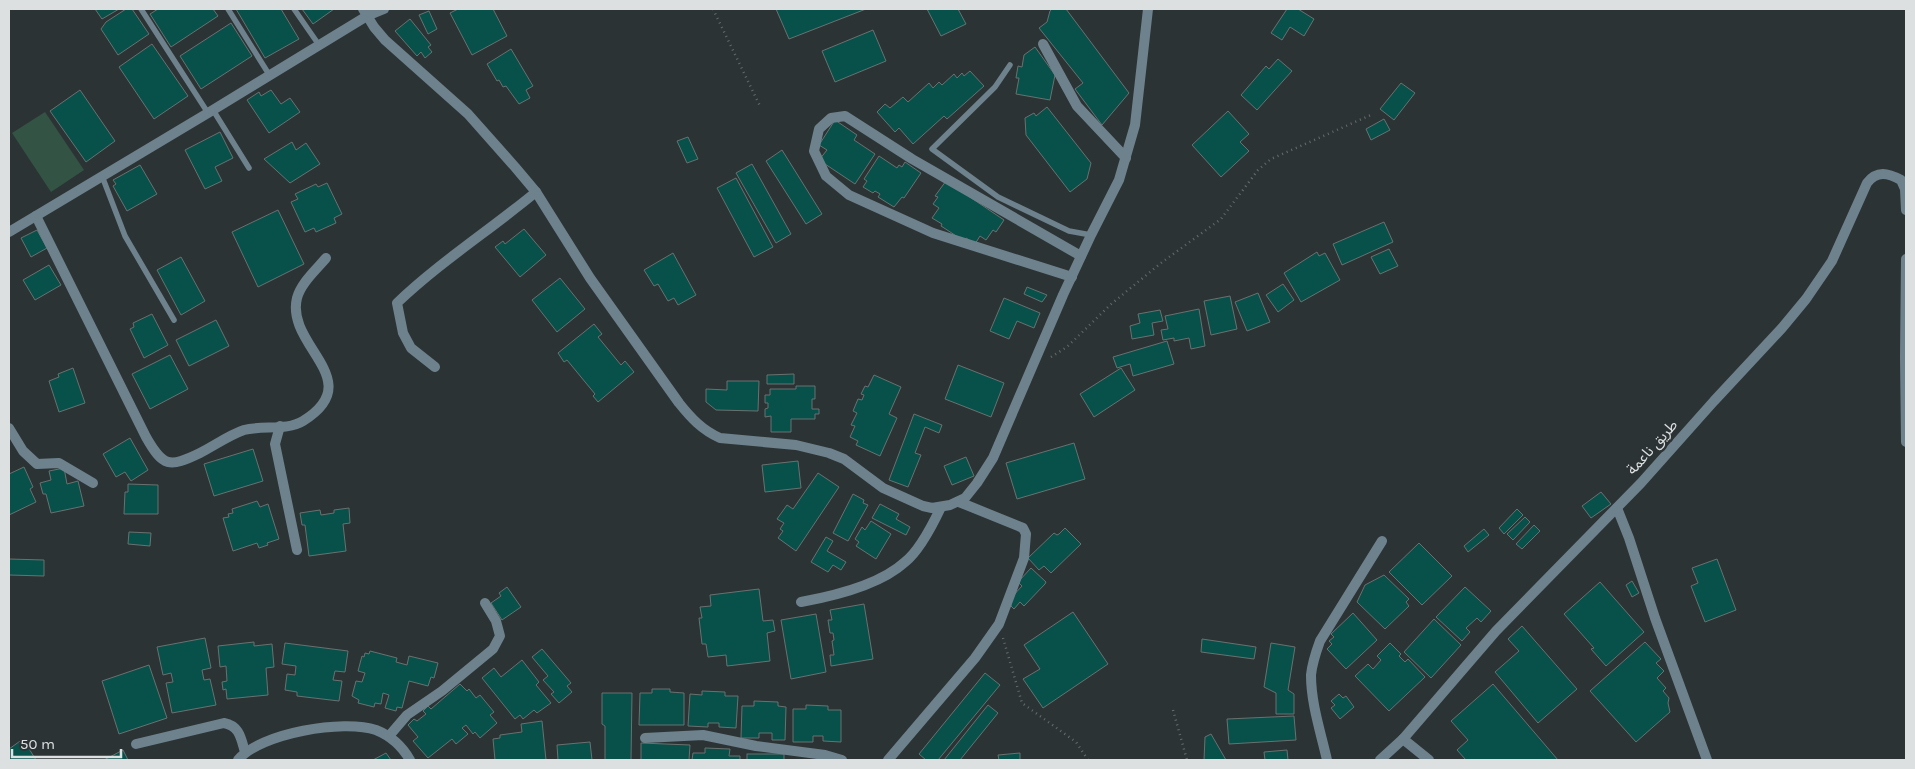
<svg xmlns="http://www.w3.org/2000/svg" width="1915" height="769" viewBox="0 0 1915 769" font-family="Karla,'Noto Sans Arabic',sans-serif">
<rect width="100%" height="100%" fill="#2c3334"/>
<polygon fill="#335344" points="45,112 84,170 51,192 12,133"/>
<g fill="#08514b" stroke="#697170">
<polygon points="95,9 119,9 102,19"/>
<polygon points="126,9 132,9 149,34 118,55 101,29 106,22"/>
<polygon points="158,9 213,9 218,16 171,47 150,14"/>
<polygon points="236,9 281,9 299,39 265,58"/>
<polygon points="302,9 334,9 313,24"/>
<polygon points="458,9 493,9 507,36 472,55 450,13"/>
<polygon points="776,9 866,9 789,39"/>
<polygon points="927,9 958,9 966,24 941,36"/>
<polygon points="1052,9 1066,9 1129,93 1102,125 1075,89 1083,83 1039,28 1047,22 1050,11"/>
<polygon points="1287,9 1298,9 1314,19 1304,36 1290,27 1282,40 1271,33"/>
<polygon points="429,11 437,29 428,34 419,15"/>
<polygon points="410,19 431,45 428,47 432,52 425,58 421,52 417,56 395,31"/>
<polygon points="231,23 252,56 201,89 180,56"/>
<polygon points="873,30 886,61 835,82 822,51"/>
<polygon points="152,44 188,96 154,119 119,67"/>
<polygon points="1035,47 1055,75 1050,100 1016,94 1019,78 1016,78 1018,66 1022,67 1024,55"/>
<polygon points="511,49 533,86 526,90 530,98 519,104 506,86 503,87 499,80 497,81 487,64"/>
<polygon points="1278,59 1292,71 1257,110 1241,95 1266,66 1269,69"/>
<polygon points="970,71 984,86 947,119 944,116 913,144 899,128 895,132 877,112 885,104 890,108 903,97 908,102 929,83 933,88 939,82 942,85 954,74 957,78 962,73 964,76"/>
<polygon points="1401,83 1415,93 1394,120 1380,109"/>
<polygon points="80,90 115,141 86,162 50,111"/>
<polygon points="271,90 281,104 290,98 300,112 269,133 247,100 259,92 261,96"/>
<polygon points="1047,107 1091,163 1087,179 1070,192 1026,135 1025,118 1034,113 1036,116"/>
<polygon points="1228,111 1249,134 1240,142 1249,151 1221,177 1192,145"/>
<polygon points="1384,119 1390,130 1371,140 1366,129"/>
<polygon points="835,120 857,135 854,140 875,154 855,184 819,160 827,150 819,145"/>
<polygon points="220,132 233,158 215,167 222,181 205,189 185,150"/>
<polygon points="688,137 698,159 687,163 677,141"/>
<polygon points="292,142 296,150 306,143 320,164 290,183 264,159"/>
<polygon points="782,150 822,214 806,224 766,161"/>
<polygon points="879,156 897,168 899,165 902,167 905,162 921,173 904,198 902,197 894,207 878,197 880,194 875,191 873,193 863,187 867,181 864,179"/>
<polygon points="752,164 791,234 776,243 736,173"/>
<polygon points="140,165 157,194 127,211 113,186 116,184 113,180"/>
<polygon points="736,178 773,247 754,257 717,188"/>
<polygon points="946,181 1004,220 996,232 993,230 986,240 980,236 975,244 966,238 964,241 941,226 942,224 932,218 939,208 933,204 938,197 935,196"/>
<polygon points="327,183 342,214 334,218 336,223 316,232 314,228 305,232 291,202 298,199 295,194 316,184 318,187"/>
<polygon points="278,210 304,264 258,287 232,232"/>
<polygon points="1384,222 1393,242 1342,265 1333,244"/>
<polygon points="524,229 546,255 520,277 495,247 503,241 505,244"/>
<polygon points="37,230 47,248 31,257 21,238"/>
<polygon points="1389,249 1398,266 1380,274 1371,257"/>
<polygon points="1317,252 1319,256 1325,253 1340,280 1301,302 1284,273"/>
<polygon points="673,253 696,295 678,305 674,298 668,301 658,284 654,286 644,270"/>
<polygon points="181,257 205,301 181,315 157,270"/>
<polygon points="49,265 61,285 35,300 23,280"/>
<polygon points="560,278 585,309 557,332 532,300"/>
<polygon points="1283,284 1294,300 1278,312 1266,295"/>
<polygon points="1027,287 1047,295 1042,302 1024,294"/>
<polygon points="1258,293 1270,322 1247,331 1235,302"/>
<polygon points="1230,296 1237,329 1211,335 1204,301"/>
<polygon points="1004,298 1040,313 1034,328 1017,321 1009,339 990,331"/>
<polygon points="1199,309 1205,346 1191,349 1189,338 1174,341 1174,338 1163,340 1161,330 1168,329 1165,316"/>
<polygon points="1160,310 1163,321 1152,323 1154,335 1132,339 1130,326 1140,323 1138,314"/>
<polygon points="152,314 168,345 144,358 130,329 134,327 133,323"/>
<polygon points="216,320 229,346 189,366 176,340"/>
<polygon points="594,324 602,334 598,337 621,365 625,361 634,372 598,402 593,396 595,394 567,360 564,362 558,353"/>
<polygon points="1167,341 1174,364 1133,376 1130,364 1117,368 1113,357"/>
<polygon points="170,355 188,389 150,409 132,374"/>
<polygon points="958,365 1004,383 991,417 945,399"/>
<polygon points="73,368 85,403 59,412 49,381 59,377 58,374"/>
<polygon points="1121,368 1135,390 1094,417 1080,394"/>
<polygon points="794,374 794,384 767,384 767,375"/>
<polygon points="874,375 901,387 889,414 897,418 880,456 856,445 858,441 850,437 855,426 851,425 857,413 853,411 858,399 862,400 864,395 861,394 865,386 868,387"/>
<polygon points="727,381 759,381 758,411 716,410 706,402 706,389 727,390"/>
<polygon points="796,386 815,386 815,399 812,399 812,409 819,409 819,414 815,414 815,419 791,419 791,432 771,432 771,416 765,417 765,409 768,408 768,403 765,403 765,395 770,395 770,389 796,389"/>
<polygon points="914,414 942,425 939,433 925,427 915,453 921,455 908,487 889,480"/>
<polygon points="130,438 148,470 131,481 125,472 116,477 103,454"/>
<polygon points="1074,443 1085,479 1017,499 1006,463"/>
<polygon points="253,449 263,481 214,496 204,464"/>
<polygon points="966,457 974,476 952,485 944,466"/>
<polygon points="798,461 801,488 765,492 762,465"/>
<polygon points="24,467 33,487 30,489 36,502 9,515 9,474"/>
<polygon points="64,468 67,484 78,481 84,506 51,513 46,494 43,494 40,483 51,480 49,471"/>
<polygon points="818,473 839,487 796,551 778,538 783,531 780,529 784,523 777,519 787,505 793,509"/>
<polygon points="128,484 158,485 158,514 124,514 125,492 128,492"/>
<polygon points="1601,492 1611,504 1591,518 1582,506"/>
<polygon points="853,494 864,500 863,503 868,505 848,541 833,533"/>
<polygon points="257,501 260,507 268,504 279,539 267,543 268,545 259,548 257,543 233,551 223,518 229,517 228,514 233,513 232,509"/>
<polygon points="880,504 899,514 896,519 910,527 906,535 872,518"/>
<polygon points="349,508 350,523 343,524 346,551 309,556 305,525 302,525 300,513 320,510 321,515 334,513 334,510"/>
<polygon points="1517,509 1523,515 1504,534 1499,528"/>
<polygon points="1525,517 1530,522 1513,540 1507,534"/>
<polygon points="871,521 891,534 876,559 856,546 859,542 855,539 862,527 865,530"/>
<polygon points="1534,525 1540,531 1522,549 1516,544"/>
<polygon points="1065,528 1081,544 1051,573 1044,566 1039,570 1028,558 1054,533 1057,535 1059,534"/>
<polygon points="1484,529 1489,535 1468,552 1464,546"/>
<polygon points="129,532 151,533 150,546 128,544"/>
<polygon points="826,537 833,541 827,551 846,562 841,570 833,565 828,572 811,562"/>
<polygon points="1419,543 1452,576 1422,605 1389,572"/>
<polygon points="9,559 44,560 44,576 9,575"/>
<polygon points="1717,559 1736,610 1705,622 1691,586 1698,583 1692,568"/>
<polygon points="1031,568 1046,582 1045,584 1024,606 1020,602 1014,609 1011,606 1011,598 1022,586 1018,582"/>
<polygon points="1384,575 1409,599 1406,602 1409,606 1385,629 1357,602 1365,585"/>
<polygon points="1632,581 1639,593 1632,597 1626,585"/>
<polygon points="1600,582 1644,632 1606,666 1591,649 1594,648 1564,614"/>
<polygon points="507,587 521,607 502,620 491,603 501,596 499,593"/>
<polygon points="1465,587 1491,611 1481,622 1477,618 1466,628 1470,632 1462,641 1436,617"/>
<polygon points="759,589 763,621 773,620 775,631 767,633 770,661 727,666 726,655 708,657 706,644 702,644 699,618 702,618 700,607 711,606 710,595"/>
<polygon points="864,604 873,659 831,666 830,655 834,655 832,641 834,640 833,633 830,633 828,620 832,620 830,610"/>
<polygon points="1073,612 1108,664 1043,708 1023,679 1040,669 1024,645"/>
<polygon points="1353,613 1377,640 1346,669 1327,649 1332,644 1329,641 1334,637 1331,634"/>
<polygon points="816,614 826,672 791,679 781,620"/>
<polygon points="1434,619 1461,645 1431,678 1404,652"/>
<polygon points="1522,626 1577,689 1538,723 1495,672 1519,651 1508,639"/>
<polygon points="205,638 211,668 202,670 204,680 210,679 216,705 172,713 166,683 173,682 171,673 163,675 157,647"/>
<polygon points="1202,639 1256,647 1254,659 1201,652"/>
<polygon points="254,642 254,646 272,644 274,667 266,668 268,695 227,699 226,689 223,690 222,682 227,681 226,666 220,667 218,646"/>
<polygon points="1645,642 1661,659 1656,663 1664,671 1657,678 1666,688 1663,691 1669,698 1668,703 1670,712 1636,742 1590,691"/>
<polygon points="285,643 348,651 345,672 335,671 333,680 342,681 339,701 297,696 297,692 285,690 287,674 295,675 296,666 282,664"/>
<polygon points="1271,643 1295,647 1288,690 1294,694 1294,714 1276,714 1276,693 1264,687"/>
<polygon points="1390,643 1401,654 1399,656 1405,662 1408,659 1425,677 1389,711 1355,676 1368,664 1373,669 1381,660 1377,656"/>
<polygon points="542,649 571,683 567,686 572,692 559,703 551,694 554,692 543,680 548,676 532,657"/>
<polygon points="370,651 397,658 396,662 407,665 409,656 438,663 434,678 431,677 428,686 409,681 402,708 397,707 396,711 385,708 389,695 383,693 381,704 375,703 374,707 358,703 359,700 352,696 356,681 362,682 365,673 358,671 362,656 364,657 365,653 369,654"/>
<polygon points="522,660 539,682 536,685 551,703 537,713 534,710 523,719 520,715 515,719 482,678 494,668 501,677"/>
<polygon points="149,665 167,718 119,734 102,681"/>
<polygon points="985,673 1000,685 938,760 926,760 919,754"/>
<polygon points="460,684 467,691 469,689 476,698 480,695 494,712 490,715 497,723 480,738 475,732 473,734 466,725 462,728 468,734 456,744 452,739 428,758 413,741 418,737 408,725 414,719 417,721 426,714 423,711 428,706 431,709"/>
<polygon points="1493,684 1558,760 1466,760 1457,750 1468,740 1451,721"/>
<polygon points="652,689 670,689 670,692 684,693 684,725 639,725 640,693 652,693"/>
<polygon points="702,691 725,692 725,696 738,696 736,728 719,727 719,723 708,723 708,727 688,726 690,694 702,695"/>
<polygon points="602,693 632,693 631,760 605,760 605,726 602,724"/>
<polygon points="1339,694 1343,698 1346,696 1354,707 1340,719 1331,708 1335,705 1331,701"/>
<polygon points="754,701 778,702 778,706 786,707 785,740 772,740 772,733 759,733 759,738 741,738 742,706 754,706"/>
<polygon points="806,705 828,706 828,710 841,710 841,742 823,741 823,736 813,736 813,742 793,742 793,709 806,709"/>
<polygon points="988,705 998,713 960,760 944,760"/>
<polygon points="1294,716 1296,740 1229,744 1227,719"/>
<polygon points="542,721 546,760 495,760 493,739 500,738 500,735 522,732 521,724"/>
<polygon points="1211,734 1226,760 1204,760 1205,737"/>
<polygon points="23,739 36,760 9,760 9,749"/>
<polygon points="590,742 592,760 558,760 557,745"/>
<polygon points="641,743 690,745 689,760 641,760"/>
<polygon points="705,748 730,749 729,756 740,756 740,760 692,760 693,753 705,753"/>
<polygon points="123,750 128,760 104,760"/>
<polygon points="1287,750 1288,760 1265,760 1264,752"/>
<polygon points="386,753 391,760 373,760"/>
<polygon points="1020,753 1020,760 999,760 998,755"/>
<rect x="747" y="754" width="37" height="6"/>
</g>
<g fill="none" stroke-linecap="round" stroke-linejoin="round">
<g stroke="#666c6d" stroke-width="2.5" stroke-dasharray="1 4" stroke-linecap="butt">
<polyline points="713,9 760,106"/>
<polyline points="1051,357 1067,347 1110,305 1161,263 1221,219 1258,170 1271,159 1371,115"/>
<polyline points="1003,638 1022,703 1076,742 1088,760"/>
<polyline points="1173,710 1187,760"/>
</g>
<g stroke="#6e828e" stroke-width="5.5">
<polyline points="141,9 208,113"/>
<polyline points="228,9 270,76"/>
<polyline points="294,9 319,45"/>
<polyline points="1010,65 995,87 932,149 998,197 1069,231 1091,235"/>
<polyline points="213,110 249,168"/>
<polyline points="102,176 125,236 174,320"/>
</g>
<g stroke="#6e828e" stroke-width="10">
<path d="M 363,9 L 374,27 L 385,40 L 468,114 L 515,167 L 536,192 L 590,278 L 679,403 C 691,418 702,430 720,438 L 796,445 L 829,453 L 844,459 L 883,488 L 923,506 L 932,508 L 950,505 L 965,498 L 977,483 L 993,458 L 1063,295 L 1091,235 L 1119,180 L 1135,125 L 1148,9"/>
<polyline points="1043,44 1077,106 1126,158"/>
<path d="M 36,216 L 146,437 C 163,467 169,468 200,453 C 214,446 229,435 244,430 C 263,425 287,431 303,421 C 369,380 285,346 297,298 C 301,283 316,270 326,258"/>
<polyline points="9,232 208,113 367,16 384,9"/>
<polyline points="1906,259 1905,357 1906,442"/>
<polyline points="1072,277 933,233 849,195 826,176 814,151 819,129 831,118 845,116 912,159 1081,256"/>
<path d="M 435,367 L 411,348 L 403,333 L 397,303 C 440,262 490,230 536,192"/>
<polyline points="280,426 275,444 297,550"/>
<polyline points="9,428 23,451 37,464 59,463 93,483"/>
<polyline points="1617,508 1629,538 1655,618 1707,760"/>
<path d="M 801,602 C 834,596 880,585 905,562 C 920,550 933,524 941,507"/>
<polyline points="389,736 407,715 442,691 493,649 500,636 496,621 485,603"/>
<polyline points="645,738 703,735 756,746 825,755 842,760"/>
<polyline points="1403,739 1429,760"/>
<path d="M 136,744 L 224,723 C 240,726 241,739 245,752"/>
<path d="M 238,760 C 260,733 344,719 376,730 C 391,736 402,746 410,760"/>
<polyline points="888,760 975,658 999,624 1024,558 1026,534 1023,528 959,502"/>
<path d="M 1327,760 C 1321,733 1311,704 1311,675 C 1312,664 1316,652 1320,641 L 1382,541"/>
<path d="M 1380,760 L 1403,739 L 1496,631 L 1641,483 L 1714,401 L 1782,328 L 1806,299 L 1832,261 L 1867,183 C 1877,170 1888,173 1901,180 L 1905,189 L 1906,210"/>
</g>
</g>
<g text-anchor="middle" stroke-width="5" stroke-linejoin="round" paint-order="stroke">
<g font-size="15" fill="#dce0e1" stroke="#2c3334">
<text transform="translate(1652 447) rotate(-48)" y="5">طريق ناعمة</text>
</g>
</g>
<rect width="1915" height="769" fill="none" stroke="#dce0e1" stroke-width="20"/>
<path d="M12 749v8h109v-8" fill="none" stroke="#dce0e1" stroke-width="2.5"/>
<text x="20" y="749" font-size="15" fill="#dce0e1" stroke="#2c3334" stroke-width="4" paint-order="stroke">50 m</text>
</svg>
